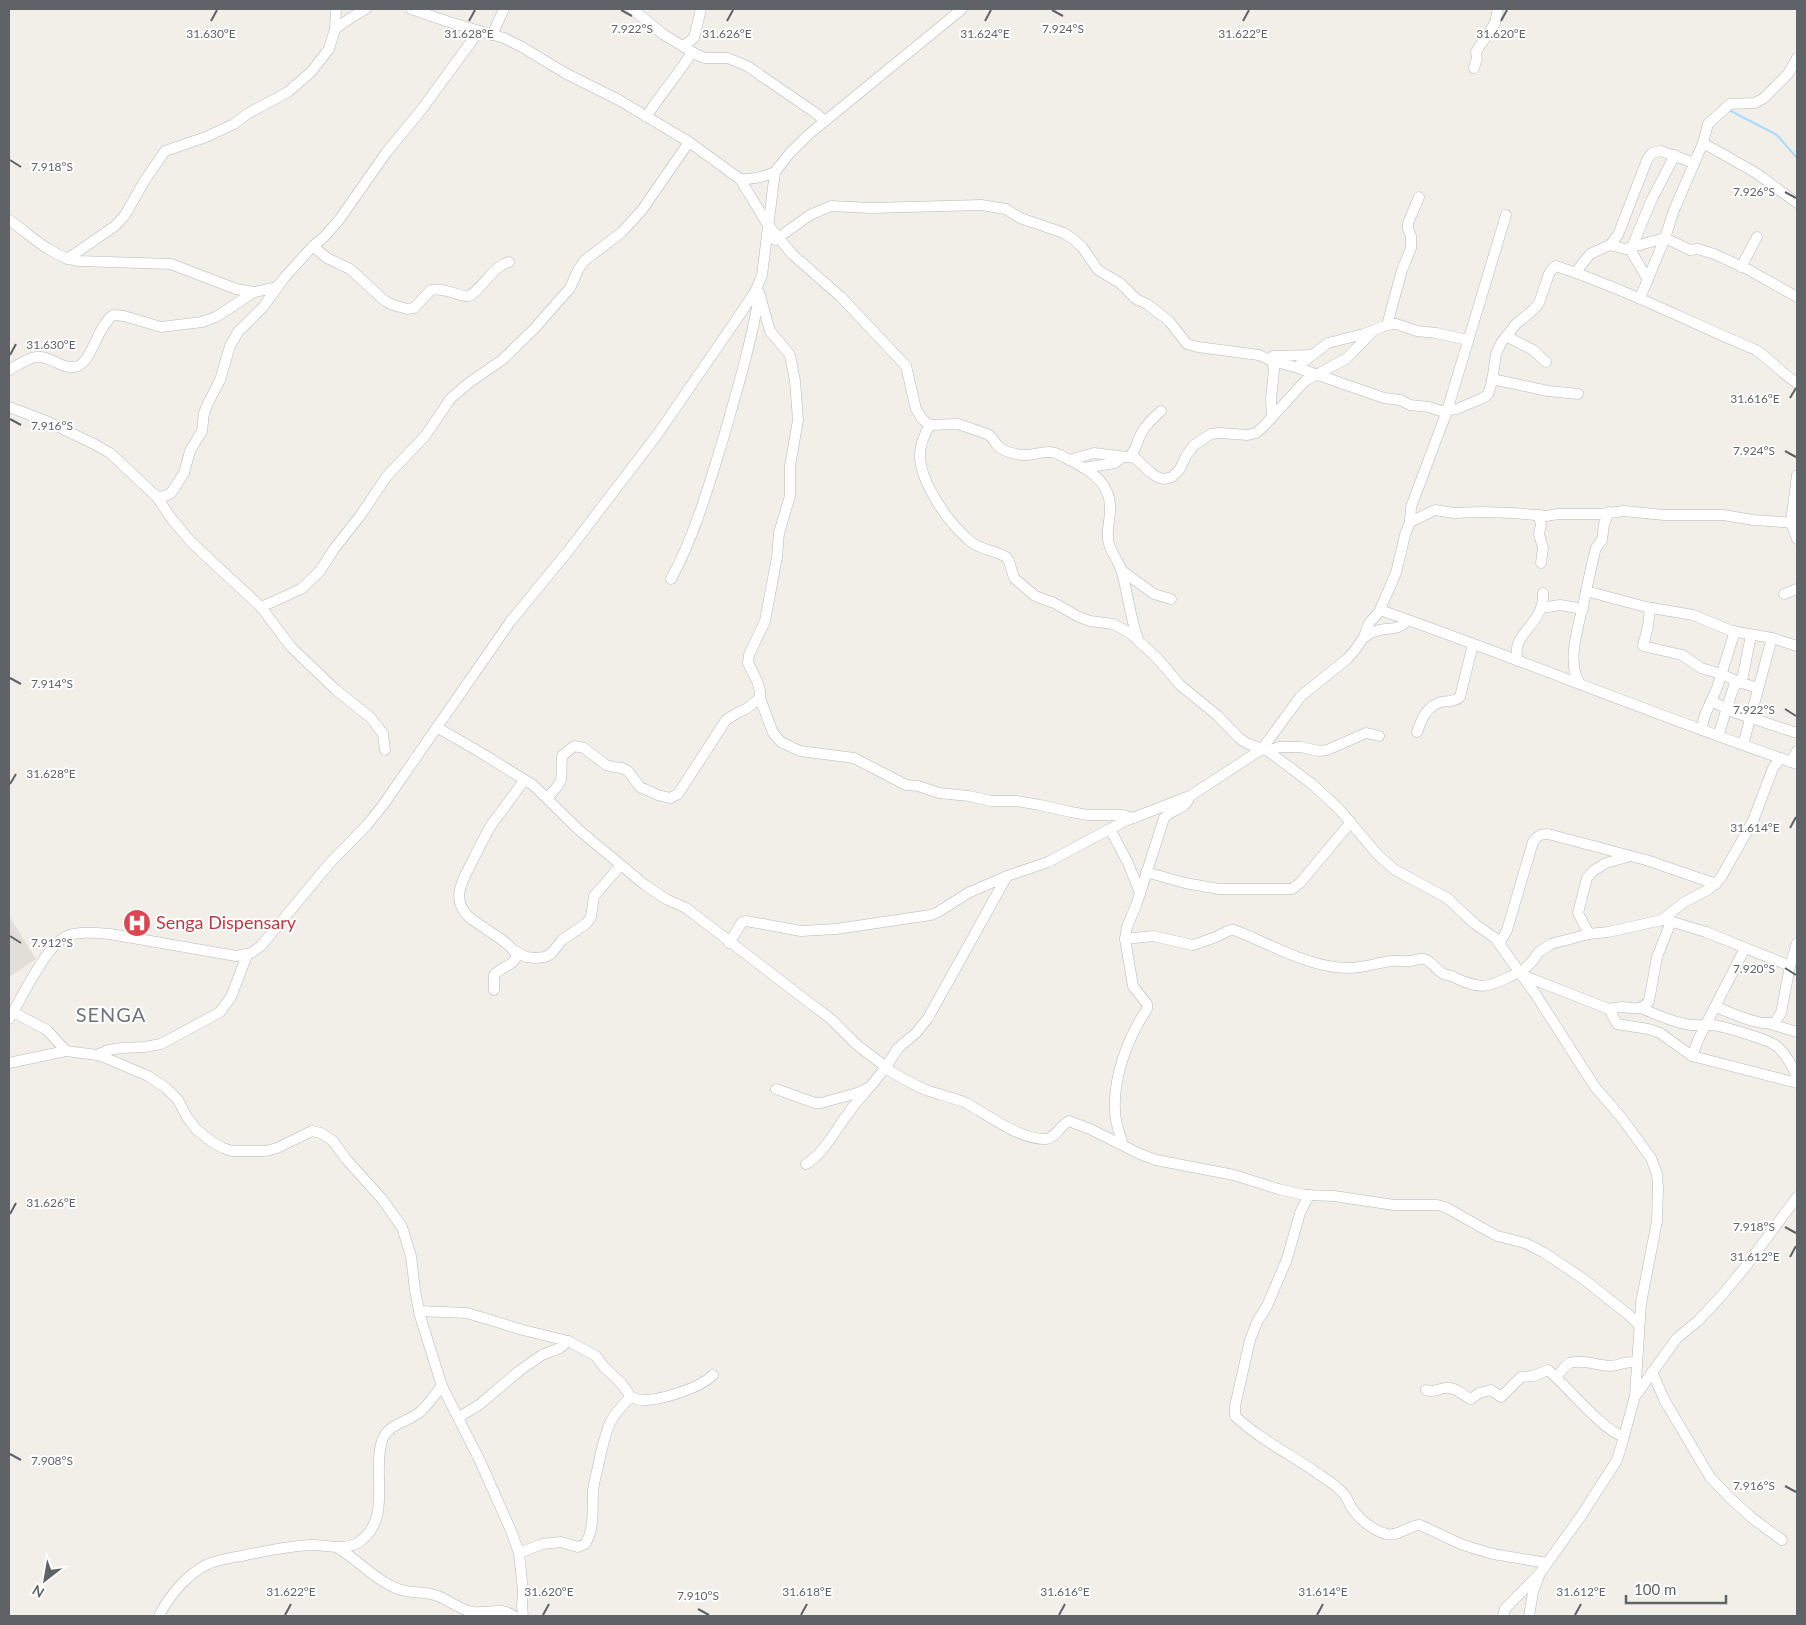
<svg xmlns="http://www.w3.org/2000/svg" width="1806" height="1625" viewBox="0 0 1806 1625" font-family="Lato,sans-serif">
<rect width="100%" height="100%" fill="#f1efe8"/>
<polygon fill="#e1ded6" points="9,916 36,959 9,977"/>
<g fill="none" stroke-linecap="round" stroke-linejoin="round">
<polyline stroke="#aadaff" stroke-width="2" points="1729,110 1777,135 1797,158"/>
<g stroke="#b5b8bc" stroke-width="11">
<g id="minor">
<path d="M 411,9 L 449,22 L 504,38 L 522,47 L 565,73 L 619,100 L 689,142 L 740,179 L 768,225 L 792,254 L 841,297 L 906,366 L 916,409 L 922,419 L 930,425 L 958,424 L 987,434 C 993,437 994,441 997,445 C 1002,451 1015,454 1022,455 C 1035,456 1047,448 1060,455 C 1081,466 1109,477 1110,506 C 1111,519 1105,532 1109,544 C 1112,554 1119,562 1122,572 C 1128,595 1130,617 1138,639"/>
<polyline points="632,9 663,34 697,55 705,58 728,58 747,66 817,114 824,121"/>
<polyline points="335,29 352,17 366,9"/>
<polyline points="492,35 504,9"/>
<polyline points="683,46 694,38 701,9"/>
<polyline points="1474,68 1477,58 1476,52 1495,23 1498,9"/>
<path d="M 646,117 C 661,94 678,75 692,52"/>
<polyline points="1703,143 1756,173 1797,203"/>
<path d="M 740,179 C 753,180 763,177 775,172"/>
<path d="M 9,220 C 31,235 50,256 78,261 L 171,264 L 236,289 L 254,292 L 278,287"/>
<polyline points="775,240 810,215 831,206 871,208 981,205 1006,209 1020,218 1064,233 1073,239 1082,247 1098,270 1120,283 1136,299 1147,304 1169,321 1187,344 1198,347 1259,355 1272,361 1274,370 1271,399 1272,418"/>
<polyline points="1610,245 1625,249 1632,247 1652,199 1675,155"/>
<path d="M 313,246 L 327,258 L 350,269 L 385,301 L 393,305 L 407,309 L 414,308 L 431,290 C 446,287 461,298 468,296 C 477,294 490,273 499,267 C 502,265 506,263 509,262"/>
<polyline points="67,259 115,226 125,215 145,180 165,151 206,137 234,124 247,114 288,92 311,72 329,49 335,29 336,9"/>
<polyline points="1741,267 1757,237"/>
<polyline points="1576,272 1590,254 1610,245 1618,235 1647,160 1652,153 1661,151 1694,163"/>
<polyline points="1648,280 1631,251 1632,247 1665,238 1690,250 1698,249 1714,254 1749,270 1797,297"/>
<polyline points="1640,298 1665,238 1674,210 1703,143 1708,124 1730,104 1755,103 1764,98 1788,74 1797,58"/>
<polyline points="1387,325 1402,270 1411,248 1411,236 1408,229 1408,223 1419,197"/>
<polyline points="1506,336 1533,350 1546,362"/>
<polyline points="1273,356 1312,355"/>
<polyline points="1272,361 1295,367 1298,366 1328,343 1364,334 1387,325 1396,324 1417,331 1436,333 1468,340"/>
<path d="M 1295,367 L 1384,398 L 1400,400 L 1410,405 L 1429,407 L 1441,411 L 1457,409 L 1483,398 L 1488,394 L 1492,382 L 1496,354 L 1501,343 L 1516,324 L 1533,310 L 1539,303 L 1549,274 L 1553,268 L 1556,266 C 1625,289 1689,322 1756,350 C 1771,360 1782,374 1797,383"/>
<path d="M 9,370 C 17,366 31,355 41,357 C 53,358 65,371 78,366 C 93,359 97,327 113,315 L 124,316 L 161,327 L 202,322 L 216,317 L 254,292"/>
<polyline points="1492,379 1548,391 1578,394"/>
<polyline points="9,407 46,421 94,444 110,453 157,497 171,518 191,542 261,607 291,647 336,690 371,718 383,734 385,750"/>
<path d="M 930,425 C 924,435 919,447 920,459 C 923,486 949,524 970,541 C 980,550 995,550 1006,557 L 1009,561 L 1014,578 L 1035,596 L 1054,603 L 1079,617 L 1090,621 L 1113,624 L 1130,633 L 1158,659 L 1180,685 L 1218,716 L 1238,737 L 1246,743 L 1268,751 L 1312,784 L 1339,809 L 1378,855 L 1395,870 L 1447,898 L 1475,924 L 1495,938 L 1536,995 L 1595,1087 L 1621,1117 L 1651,1158 L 1657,1174 L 1658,1188 L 1657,1221 L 1641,1303 L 1635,1396 L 1623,1440 L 1617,1460 L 1581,1516 L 1540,1573 L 1505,1609 L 1503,1616"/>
<path d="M 1129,457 C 1138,448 1136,442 1142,432 C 1147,424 1154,417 1161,411"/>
<polyline points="1069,460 1094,453 1135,458 1150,472 1157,477 1164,479 1172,477 1180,469 1186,456 1194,445 1211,434 1220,433 1248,435 1256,433 1263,427 1305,381 1347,358 1373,331"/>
<polyline points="1084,468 1115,463 1122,457"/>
<polyline points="1797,475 1791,523 1797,539"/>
<polyline points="157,497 165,496 171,493 184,473 190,451 202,431 204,413 208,403 220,380 230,346 238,332 263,307 284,278 313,246 324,237 339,220 386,153 422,109 479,31"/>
<polyline points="1539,515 1541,525 1539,534 1543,548 1541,563"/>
<polyline points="1410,522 1435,510 1454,513 1481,512 1514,513 1546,516 1558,514 1601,514 1624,511 1664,515 1723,515 1753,520 1797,523"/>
<polyline points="1121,570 1154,594 1171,599"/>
<path d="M 671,579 C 695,535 709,485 724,436 C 737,390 751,344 759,296"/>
<polyline points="1586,591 1594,555 1596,548 1602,540 1604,524 1609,512"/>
<polyline points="1784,594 1797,589"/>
<polyline points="261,607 301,589 320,571 334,549 360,516 387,476 425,436 451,398 470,382 502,360 534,329 570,288 578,270 584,261 622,232 642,210 689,142"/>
<polyline points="1541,608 1560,605 1583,609"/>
<polyline points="1650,608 1648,626 1643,646 1682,655 1701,668 1721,674 1739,682 1758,688"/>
<path d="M 1380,610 C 1520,659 1657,716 1797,764"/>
<path d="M 1364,637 C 1368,635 1372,632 1376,631 C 1388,627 1400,631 1407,620"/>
<path d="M 1518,661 C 1509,633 1545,625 1543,593"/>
<path d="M 1580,684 C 1564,659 1582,618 1586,591 L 1646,607 L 1693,615 L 1732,631 L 1772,638 L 1797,646"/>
<polyline points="760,698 773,733 781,742 800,751 854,758 906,785 918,786 939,793 969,796 991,801 1016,801 1040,805 1071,812 1088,815 1123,815 1133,818"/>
<polyline points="1711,701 1736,713 1797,733"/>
<polyline points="438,728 478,751 533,785 579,830 645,885 666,899 686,908 811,1004 831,1019 857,1045 886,1067"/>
<polyline points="1701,730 1705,715 1717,688 1735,631"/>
<path d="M 1417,732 C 1422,719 1426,706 1441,702 C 1449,700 1453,703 1460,697 L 1473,644"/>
<polyline points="1718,736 1734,686 1739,682 1743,676 1751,635"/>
<polyline points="1743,745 1772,638"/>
<polyline points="1268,751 1279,747 1301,747 1319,751 1327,750 1366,733 1379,736"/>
<polyline points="1791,762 1797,751"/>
<path d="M 547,798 C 567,777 560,782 562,756 L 574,746 L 584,748 L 606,765 L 613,767 L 622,768 L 628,771 L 640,787 L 658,795 L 670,798 L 678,794 L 726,720 L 737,713 L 746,709 L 760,698 L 760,691 L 757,681 L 748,663 L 749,655 L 765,621 L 777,557 L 779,533 L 790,496 L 790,466 L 798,420 L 795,381 L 790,355 L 770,331 L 759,292"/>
<polyline points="1110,829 1128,863 1140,893"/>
<polyline points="1146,872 1185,883 1219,889 1292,889 1300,883 1351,822"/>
<polyline points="1662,920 1683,903 1709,889 1720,879 1753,821 1773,768 1781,758"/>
<polyline points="1589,934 1578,913 1587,878 1593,871 1606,863 1631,856"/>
<path d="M 1125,939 L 1153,936 L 1193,945 L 1216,937 L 1230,930 L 1234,930 C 1271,944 1309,968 1349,968 C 1363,968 1377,963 1391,961 C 1397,960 1403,962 1410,961 C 1414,961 1420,958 1424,959 C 1431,960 1436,970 1442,973 C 1446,976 1452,975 1456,978 C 1486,993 1492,984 1520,972"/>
<polyline points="729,943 742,922 746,921 801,931 836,929 931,915 938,912 968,893 1007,876 1048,862 1125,821 1190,796 1262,749 1301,696 1347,659 1355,650 1364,637 1369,623 1379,612 1396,573 1405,535 1410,522 1411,507 1447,411 1506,215"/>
<path d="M 1500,943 L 1507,930 L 1533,842 C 1537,836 1540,834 1548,834 L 1646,860 L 1716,884"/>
<polyline points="515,951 526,957 535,958 545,957 551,954 562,940 587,923 591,917 594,896 621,865"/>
<polyline points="1520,973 1531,963 1539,952 1551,944 1589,934 1608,932 1662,920 1673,922 1706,932 1790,966"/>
<polyline points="1522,975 1609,1009 1617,1024 1648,1029 1660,1033 1692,1056 1797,1083"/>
<path d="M 494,990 L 494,975 C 502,966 513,967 517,955 C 510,942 482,928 469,917 C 449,898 464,878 474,858 C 480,846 485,835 492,824 C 503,809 514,795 524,780"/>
<path d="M 1716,1007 C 1729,1012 1762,1028 1775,1022 L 1781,1013 L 1790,966 L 1797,943"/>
<path d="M 1641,1008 C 1655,1014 1670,1021 1685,1024 C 1694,1026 1703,1025 1712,1025 C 1723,1026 1766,1039 1775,1045 C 1786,1053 1792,1066 1797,1077"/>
<path d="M 1609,1009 C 1614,1008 1618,1007 1622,1007 C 1633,1008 1641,1011 1649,1001 L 1657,957 L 1671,922"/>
<polyline points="13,1012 47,1030 66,1051"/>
<path d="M 9,1019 C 22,998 46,945 67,936 C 80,931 97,933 110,934 L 236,956 L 251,953 L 261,946 L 329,864 L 367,825 L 383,805 L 510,622 L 569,550 L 657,435 L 741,313 L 756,290 L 762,275 L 775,172 L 789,154 L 808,135 L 962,9"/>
<polyline points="1767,1023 1797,1032"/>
<polyline points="97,1055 108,1050 122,1048 144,1047 161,1044 220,1012 231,997 247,955"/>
<polyline points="1692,1056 1698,1040 1745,948"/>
<polyline points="9,1063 66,1051 97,1055 106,1058 148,1076 166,1088 178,1100 187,1117 196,1129 212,1142 223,1148 232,1151 266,1151 277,1148 312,1131 321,1133 333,1141 346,1159 382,1199 402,1227 411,1256 415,1290 420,1316 442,1386 480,1461 512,1533 519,1553 523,1591 522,1605 523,1616"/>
<path d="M 885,1068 C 900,1077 913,1085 929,1091 C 941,1095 954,1098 966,1103 C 988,1115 1020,1140 1046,1139 C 1056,1138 1060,1125 1069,1121 L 1090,1129 L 1140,1154 L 1156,1160 L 1234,1175 L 1278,1189 L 1305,1195 L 1334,1196 L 1394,1205 L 1437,1205 L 1445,1207 L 1497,1236 L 1525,1243 L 1543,1252 L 1582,1278 L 1629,1315 L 1639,1325"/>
<polyline points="776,1089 815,1103 821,1103 857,1093 870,1087 886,1067 898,1048 916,1033 928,1018 1007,876"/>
<path d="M 1123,1145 C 1120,1134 1115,1123 1115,1111 C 1113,1077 1128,1037 1147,1009 L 1147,1004 L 1133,986 L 1125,939 L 1127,927 L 1137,903 L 1164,818 C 1174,807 1184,812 1190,796"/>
<path d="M 806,1164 C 824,1154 837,1127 850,1111 C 855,1103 862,1097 868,1089"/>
<path d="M 1309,1195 L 1300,1213 L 1287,1259 L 1267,1306 L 1257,1322 L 1250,1340 L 1235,1406 L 1235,1416 C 1259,1439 1290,1454 1317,1473 C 1326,1479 1336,1485 1344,1494 C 1347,1498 1349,1503 1351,1507 C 1359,1519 1373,1531 1387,1534 C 1398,1537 1409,1525 1420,1525 L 1463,1545 L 1493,1554 L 1547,1563"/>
<path d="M 419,1311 L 467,1313 L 523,1330 L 568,1341 L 596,1356 L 604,1367 L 621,1383 L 631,1397 C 636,1399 641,1401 646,1400 C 664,1399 700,1388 713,1375"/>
<polyline points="1652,1372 1665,1401 1710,1477 1730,1498 1752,1518 1782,1540"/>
<path d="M 1556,1377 C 1560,1373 1565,1365 1570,1363 C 1579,1359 1599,1365 1609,1366 C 1620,1366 1624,1361 1636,1362"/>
<path d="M 1426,1390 C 1435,1394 1441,1386 1450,1388 C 1461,1390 1463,1396 1471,1399 L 1479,1393 L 1491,1390 L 1501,1397 L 1521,1377 L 1533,1376 L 1548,1370 C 1567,1386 1602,1430 1624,1437"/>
<polyline points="1636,1395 1677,1338 1699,1320 1723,1294 1746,1266 1797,1197"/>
<polyline points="459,1417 479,1405 519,1371 542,1355 560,1348 568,1341"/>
<path d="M 338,1548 C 358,1560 375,1580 398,1589 C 409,1593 420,1592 431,1594 C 447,1597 458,1610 473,1612 C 488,1614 500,1606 514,1616"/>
<path d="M 519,1553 L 542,1544 L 561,1542 L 578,1547 L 585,1544 C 595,1530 592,1508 593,1491 C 594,1480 598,1469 600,1457 C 607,1428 608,1418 631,1397"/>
<path d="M 159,1616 C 169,1596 187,1574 208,1564 C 218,1560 230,1558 241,1556 C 265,1551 288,1546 312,1545 C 329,1545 349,1552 363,1539 C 391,1515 372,1472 382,1441 C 388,1423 407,1423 420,1412 C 428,1405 435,1394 442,1386"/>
<polyline points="1529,1616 1533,1592 1539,1576"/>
</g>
</g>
<use href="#minor" stroke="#fff" stroke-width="10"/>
</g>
<path fill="none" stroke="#5f6368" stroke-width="2" d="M 621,10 L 632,16M 1052,10 L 1063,16M 211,21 L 217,10M 469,21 L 475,10M 727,21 L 733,10M 985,21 L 991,10M 1243,21 L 1249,10M 1501,21 L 1507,10M 10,160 L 21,167M 1785,192 L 1796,198M 10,355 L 16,344M 1790,398 L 1796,388M 10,419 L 21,425M 1785,451 L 1796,457M 10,678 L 21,684M 1785,709 L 1796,716M 10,784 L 16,774M 1790,828 L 1796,817M 10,936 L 21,943M 1785,968 L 1796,975M 10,1214 L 16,1203M 1785,1227 L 1796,1233M 1790,1257 L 1796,1246M 10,1454 L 21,1460M 1785,1486 L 1796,1492M 698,1609 L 709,1615M 285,1615 L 291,1604M 543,1615 L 549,1604M 801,1615 L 807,1604M 1059,1615 L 1065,1604M 1317,1615 L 1323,1604M 1575,1615 L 1581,1604"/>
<defs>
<g id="hospital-disc" transform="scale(1.4375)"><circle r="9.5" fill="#e0444e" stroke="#fff"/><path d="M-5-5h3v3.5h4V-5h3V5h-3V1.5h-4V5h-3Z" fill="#fff"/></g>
</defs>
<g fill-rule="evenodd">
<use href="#hospital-disc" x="137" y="923"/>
</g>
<g text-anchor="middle" stroke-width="4" stroke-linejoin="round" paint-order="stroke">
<g font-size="18" fill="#be3a42" stroke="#fff" text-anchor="start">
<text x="156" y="929">Senga Dispensary</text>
</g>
<g font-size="20" letter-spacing="1" fill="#70757a" stroke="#fff">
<text x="111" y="1022">SENGA</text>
</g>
</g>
<g font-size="12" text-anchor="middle" fill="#5f6368" stroke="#fff" stroke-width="4" stroke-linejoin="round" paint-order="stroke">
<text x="632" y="33">7.922°S</text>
<text x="1063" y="33">7.924°S</text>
<text x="211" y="38">31.630°E</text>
<text x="469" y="38">31.628°E</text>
<text x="727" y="38">31.626°E</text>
<text x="985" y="38">31.624°E</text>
<text x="1243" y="38">31.622°E</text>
<text x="1501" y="38">31.620°E</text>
<text x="52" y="171">7.918°S</text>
<text x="1754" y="196">7.926°S</text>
<text x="51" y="349">31.630°E</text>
<text x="1755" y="403">31.616°E</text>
<text x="52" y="430">7.916°S</text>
<text x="1754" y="455">7.924°S</text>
<text x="52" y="688">7.914°S</text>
<text x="1754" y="714">7.922°S</text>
<text x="51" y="778">31.628°E</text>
<text x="1755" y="832">31.614°E</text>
<text x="52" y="947">7.912°S</text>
<text x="1754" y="973">7.920°S</text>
<text x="51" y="1207">31.626°E</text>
<text x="1754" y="1231">7.918°S</text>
<text x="1755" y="1261">31.612°E</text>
<text x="52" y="1465">7.908°S</text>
<text x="1754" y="1490">7.916°S</text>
<text x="291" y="1596">31.622°E</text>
<text x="549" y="1596">31.620°E</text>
<text x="807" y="1596">31.618°E</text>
<text x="1065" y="1596">31.616°E</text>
<text x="1323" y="1596">31.614°E</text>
<text x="1581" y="1596">31.612°E</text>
<text x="698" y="1600">7.910°S</text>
</g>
<rect width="1806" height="1625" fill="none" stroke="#5f6368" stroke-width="20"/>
<g transform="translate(45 1580) rotate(211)" stroke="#ffffff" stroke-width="4" paint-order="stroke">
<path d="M0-4L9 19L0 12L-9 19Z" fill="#5f6368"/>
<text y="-8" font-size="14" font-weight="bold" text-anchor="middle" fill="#5f6368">N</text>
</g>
<path d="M1626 1595v8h100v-8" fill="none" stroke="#5f6368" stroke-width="2.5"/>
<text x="1634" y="1595" font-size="15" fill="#5f6368" stroke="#ffffff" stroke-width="4" paint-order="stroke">100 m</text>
</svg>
